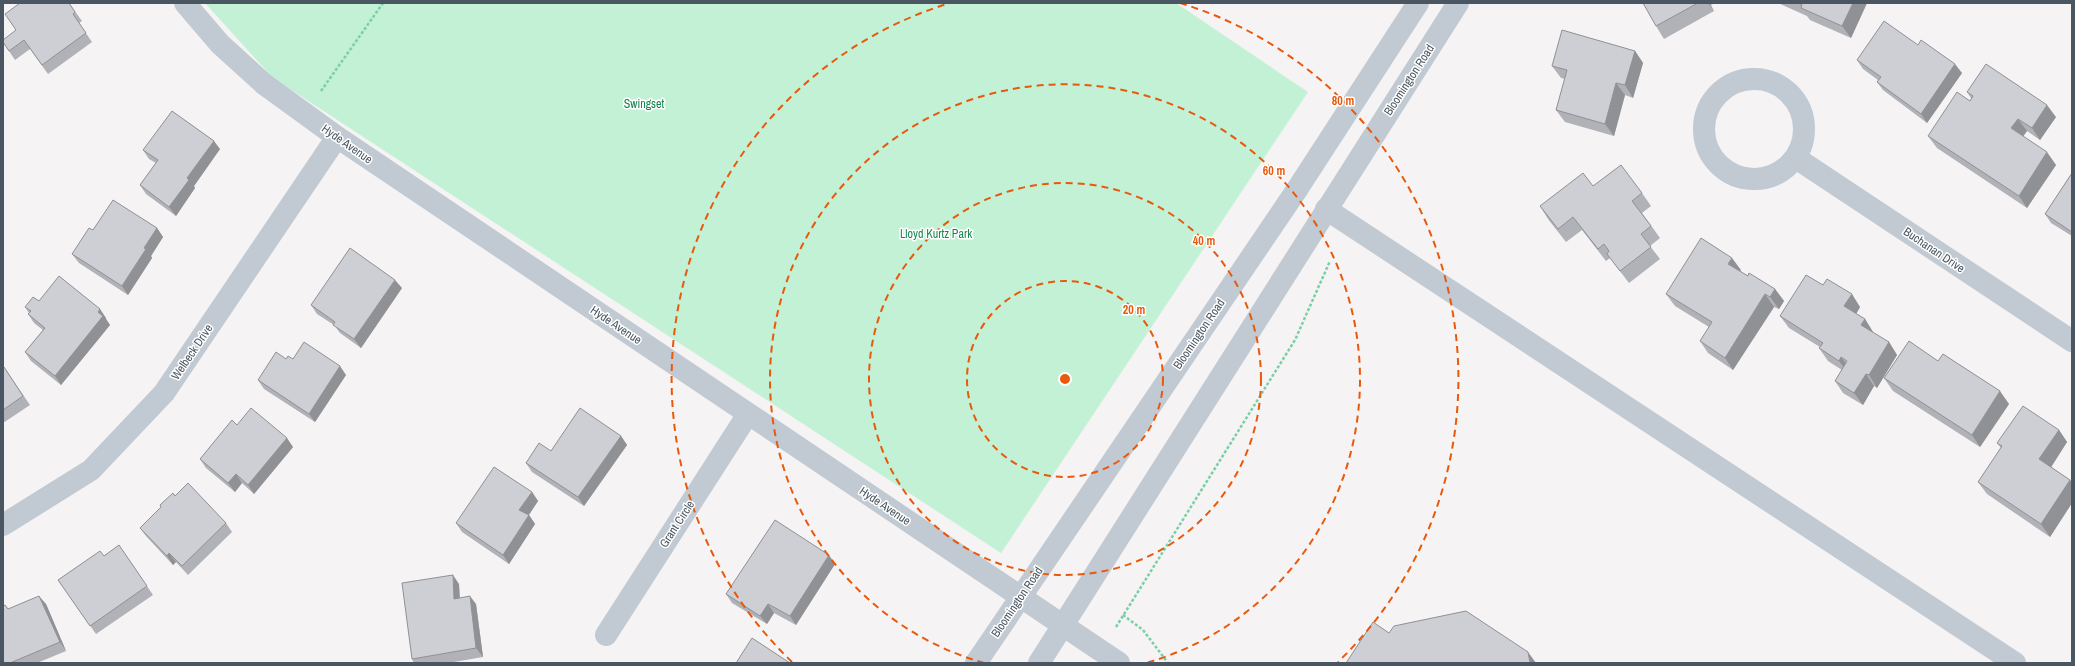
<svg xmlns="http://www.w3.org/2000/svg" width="2075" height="666" viewBox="0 0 2075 666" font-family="'Archivo Narrow',sans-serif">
<rect width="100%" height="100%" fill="#f5f3f3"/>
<polygon fill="#c3f1d5" points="205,3 1176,3 1308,92 1001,553 273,78"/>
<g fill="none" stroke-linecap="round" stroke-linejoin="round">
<g stroke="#7ad0a6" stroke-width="2.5" stroke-dasharray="3 2" stroke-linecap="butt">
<polyline points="321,91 383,3"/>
<polyline points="1123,615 1143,630 1168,663"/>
<polyline points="1116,627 1295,340 1330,261"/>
</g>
<g stroke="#c1cad2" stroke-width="22">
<polyline points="185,3 220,44 264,84 337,137 1119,663"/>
<circle cx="1754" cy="129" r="50"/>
<polyline points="1796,158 2072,341"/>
<polyline points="1326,209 2015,663"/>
<polyline points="3,525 91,470 164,393 337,137"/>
<polyline points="606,635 748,414"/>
<polyline points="976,663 1296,191 1418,3"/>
<polyline points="1039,663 1458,3"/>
</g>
</g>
<g fill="#b0b2b7">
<polygon points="69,3 82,21 79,23 92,42 48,74 30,49 15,60 3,42"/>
<polygon points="1643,3 1715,3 1711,5 1714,11 1664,39 1656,26"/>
<polygon points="1778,3 1867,3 1851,38 1810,20 1807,16"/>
<polygon points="1918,45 1962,73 1927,123 1883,90 1877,82 1878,80 1863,69 1857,60"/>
<polygon points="1635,51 1643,63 1633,98 1625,95 1614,136 1565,122 1556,110 1565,79 1561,78 1552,66"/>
<polygon points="1967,92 2056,117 2040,140 2027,131 2023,136 2056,165 2027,208 1937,148 1928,136 1970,101 1971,98"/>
<polygon points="220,149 194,186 195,188 176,216 146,194 140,185 156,163 149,159 143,150"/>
<polygon points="2072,173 2072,236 2051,223 2045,214"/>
<polygon points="1593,186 1642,193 1651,206 1642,213 1660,238 1650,246 1660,259 1629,283 1610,258 1606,261 1582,230 1566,242 1548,219 1540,206"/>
<polygon points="157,228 163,237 151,256 152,258 128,295 79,263 72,254 93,230"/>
<polygon points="1741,270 1740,271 1748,276 1775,289 1784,301 1779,309 1774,307 1733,370 1708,353 1700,341 1709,327 1675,306 1666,294"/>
<polygon points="1823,285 1860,307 1856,314 1865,319 1873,332 1873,333 1889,342 1897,355 1877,388 1874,386 1863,405 1843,393 1835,381 1842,370 1828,361 1819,348 1820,347 1789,328 1780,316"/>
<polygon points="402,288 361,348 340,333 334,325 317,314 311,305"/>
<polygon points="39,301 106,318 106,319 110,325 61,385 31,361 25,352 43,330 34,323 28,314 29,313 25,307"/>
<polygon points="286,359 293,359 346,375 315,422 264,389 258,380"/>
<polygon points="1938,361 2009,404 1980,447 1893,391 1884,378"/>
<polygon points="4,367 30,405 3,423 3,368"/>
<polygon points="237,425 293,447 254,494 242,483 235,492 206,468 200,459"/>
<polygon points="2059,430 2067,442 2051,467 2070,480 2072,483 2072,503 2050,537 1987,494 1978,482 2001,448 1997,443"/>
<polygon points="621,436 627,445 584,506 532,472 526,463 551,451"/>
<polygon points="532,492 538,501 529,515 535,524 509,564 462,532 456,523"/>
<polygon points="175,496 226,523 232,532 188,575 176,562 173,565 146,536 140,528"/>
<polygon points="119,545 153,595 96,634 58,580 104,556"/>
<polygon points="835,564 796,625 774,613 767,624 732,603 726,594"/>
<polygon points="459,584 460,598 476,604 483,657 448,663 414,663 412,659"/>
<polygon points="46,604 66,651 37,663 3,663 5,605 8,609"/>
</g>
<g fill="#909195">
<polygon points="1708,3 1709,3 1714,11"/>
<polygon points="1853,3 1867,3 1851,38 1842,26"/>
<polygon points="1635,51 1643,63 1633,98 1625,85"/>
<polygon points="1955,64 1962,73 1927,123 1921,114"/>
<polygon points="1616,83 1625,95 1614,136 1605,124"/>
<polygon points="2047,105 2056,117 2040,140 2032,128"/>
<polygon points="2018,119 2027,131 2020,141 2011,128"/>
<polygon points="214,141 220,149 194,186 195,188 176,216 169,207 187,178"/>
<polygon points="2047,152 2056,165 2027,208 2019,196"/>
<polygon points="157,228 163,237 151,256 152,258 128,295 122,286 144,248"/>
<polygon points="1732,258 1741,270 1737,276 1728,264"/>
<polygon points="395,280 402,288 361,348 354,339"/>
<polygon points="1775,289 1784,301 1779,309 1770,297"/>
<polygon points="1765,294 1774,307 1733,370 1725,358"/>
<polygon points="1852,294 1860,307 1853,319 1844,306"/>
<polygon points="100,309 106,318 106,319 110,325 61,385 55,376"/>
<polygon points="1865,319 1873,332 1870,337 1861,325"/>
<polygon points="1889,342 1897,355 1877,388 1869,375"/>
<polygon points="1841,357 1850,369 1848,373 1839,361"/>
<polygon points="340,366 346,375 315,422 309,414"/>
<polygon points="1866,374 1874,386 1863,405 1854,393"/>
<polygon points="2000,391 2009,404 1980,447 1972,435"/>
<polygon points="2059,430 2067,442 2048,472 2039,459"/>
<polygon points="621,436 627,445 584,506 578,497"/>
<polygon points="287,438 293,447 254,494 248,485"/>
<polygon points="236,474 242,483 235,492 228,483"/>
<polygon points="2070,480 2072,483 2072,503 2050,537 2041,524"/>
<polygon points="532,492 538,501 526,519 519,510"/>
<polygon points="529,515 535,524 509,564 503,555"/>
<polygon points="169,553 176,562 173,565 167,556"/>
<polygon points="829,555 835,564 796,625 790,616"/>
<polygon points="453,575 459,584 460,608 454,599"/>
<polygon points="39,596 46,604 66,651 60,642"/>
<polygon points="470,596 476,604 483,657 476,648"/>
<polygon points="768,604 774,613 767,624 760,616"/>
<polygon points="1528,652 1536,663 1530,663"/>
</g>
<g fill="#cdcfd5" stroke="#909195">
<polygon points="20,3 69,3 75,12 73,14 86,33 42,65 24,40 9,51 3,42 3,40 16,30 5,14"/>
<polygon points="1643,3 1698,3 1656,26"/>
<polygon points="1798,3 1853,3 1842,26 1801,8 1802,5"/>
<polygon points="1884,21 1918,45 1921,40 1955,64 1921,114 1877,82 1881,77 1857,60"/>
<polygon points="1562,30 1635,51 1625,85 1616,83 1605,124 1556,110 1567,70 1552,66"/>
<polygon points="1986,64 2047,105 2032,128 2018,119 2011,128 2047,152 2019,196 1928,136 1957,92 1970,101 1973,96 1967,92"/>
<polygon points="172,111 214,141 187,178 189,180 169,207 140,185 158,160 143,150"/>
<polygon points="1621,165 1642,193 1632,201 1651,226 1641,234 1651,247 1620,271 1607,254 1609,251 1604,244 1598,249 1573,217 1558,229 1540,206 1583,173 1593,186"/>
<polygon points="2072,173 2072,232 2045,214"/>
<polygon points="113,200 157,228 144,248 146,249 122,286 72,254 89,228 93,230"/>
<polygon points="1701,238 1732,258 1728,264 1748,276 1749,273 1775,289 1770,297 1765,294 1725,358 1700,341 1712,322 1666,294"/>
<polygon points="350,248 395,280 354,339 333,325 335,322 311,305"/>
<polygon points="1806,275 1823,285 1827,279 1852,294 1844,306 1865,319 1861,325 1889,342 1869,375 1866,374 1854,393 1835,381 1847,361 1841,357 1839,361 1819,348 1823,343 1780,316"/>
<polygon points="59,276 100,309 98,312 103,316 55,376 25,352 45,328 28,314 31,311 25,307 33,297 39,301"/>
<polygon points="1909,341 1938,361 1943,354 2000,391 1972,435 1884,378"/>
<polygon points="304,342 340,366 309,414 258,380 276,352 286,359 288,356 293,359"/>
<polygon points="4,367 23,396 3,410 3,368"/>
<polygon points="2023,406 2059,430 2039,459 2070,480 2041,524 1978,482 2002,446 1997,443"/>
<polygon points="251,408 287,438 248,485 236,474 228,483 200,459 232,420 237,425"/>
<polygon points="580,408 621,436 578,497 526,463 539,443 551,451"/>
<polygon points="494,467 532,492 519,510 529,515 503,555 456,523"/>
<polygon points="188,483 226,523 182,566 169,553 167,556 140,528 161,507 160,505 173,493 175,496"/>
<polygon points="775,520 829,555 790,616 768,604 760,616 726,594"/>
<polygon points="119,545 147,586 90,626 58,580 100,551 104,556"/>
<polygon points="453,575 454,599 470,596 476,648 412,659 402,583"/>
<polygon points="39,596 60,642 10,663 3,663 3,606 5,605 8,609"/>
<polygon points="1466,611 1528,652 1530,663 1346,663 1373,622 1389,633 1394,626"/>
<polygon points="752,638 790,663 736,663"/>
</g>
<g fill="none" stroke="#e8590c" stroke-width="2" stroke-dasharray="7 5">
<circle cx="1065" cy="379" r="98"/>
<circle cx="1065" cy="379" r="196"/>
<path d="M984 663A295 295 0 1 1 1146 663"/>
<path d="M792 662A393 393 0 0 1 950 3M1180 3A393 393 0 0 1 1338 662"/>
</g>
<g text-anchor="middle" stroke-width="3" stroke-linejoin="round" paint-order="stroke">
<g font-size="12" fill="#4a5661" stroke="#fff">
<text transform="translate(1409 80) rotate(-57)" y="4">Bloomington Road</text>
<text transform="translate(347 144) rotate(35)" y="4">Hyde Avenue</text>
<text transform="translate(1934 250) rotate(34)" y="4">Buchanan Drive</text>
<text transform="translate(616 325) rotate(34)" y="4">Hyde Avenue</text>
<text transform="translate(1199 334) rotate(-56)" y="4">Bloomington Road</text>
<text transform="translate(192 352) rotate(-56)" y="4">Welbeck Drive</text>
<text transform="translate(885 506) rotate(34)" y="4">Hyde Avenue</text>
<text transform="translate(677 524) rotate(-57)" y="4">Grant Circle</text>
<text transform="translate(1017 602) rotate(-56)" y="4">Bloomington Road</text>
</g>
<g font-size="12" fill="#17864f" stroke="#fff">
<text x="644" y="108">Swingset</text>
<text x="936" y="238">Lloyd Kurtz Park</text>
</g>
</g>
<circle cx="1065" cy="379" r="6" fill="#e8590c" stroke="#fff" stroke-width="2"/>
<g font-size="12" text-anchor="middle" font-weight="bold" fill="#e8590c" stroke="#fff" stroke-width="3" stroke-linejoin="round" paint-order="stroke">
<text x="1343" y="105">80 m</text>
<text x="1274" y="175">60 m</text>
<text x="1204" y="245">40 m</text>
<text x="1134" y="314">20 m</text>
</g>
<rect width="2075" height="666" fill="none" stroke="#4a5661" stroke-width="8"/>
</svg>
